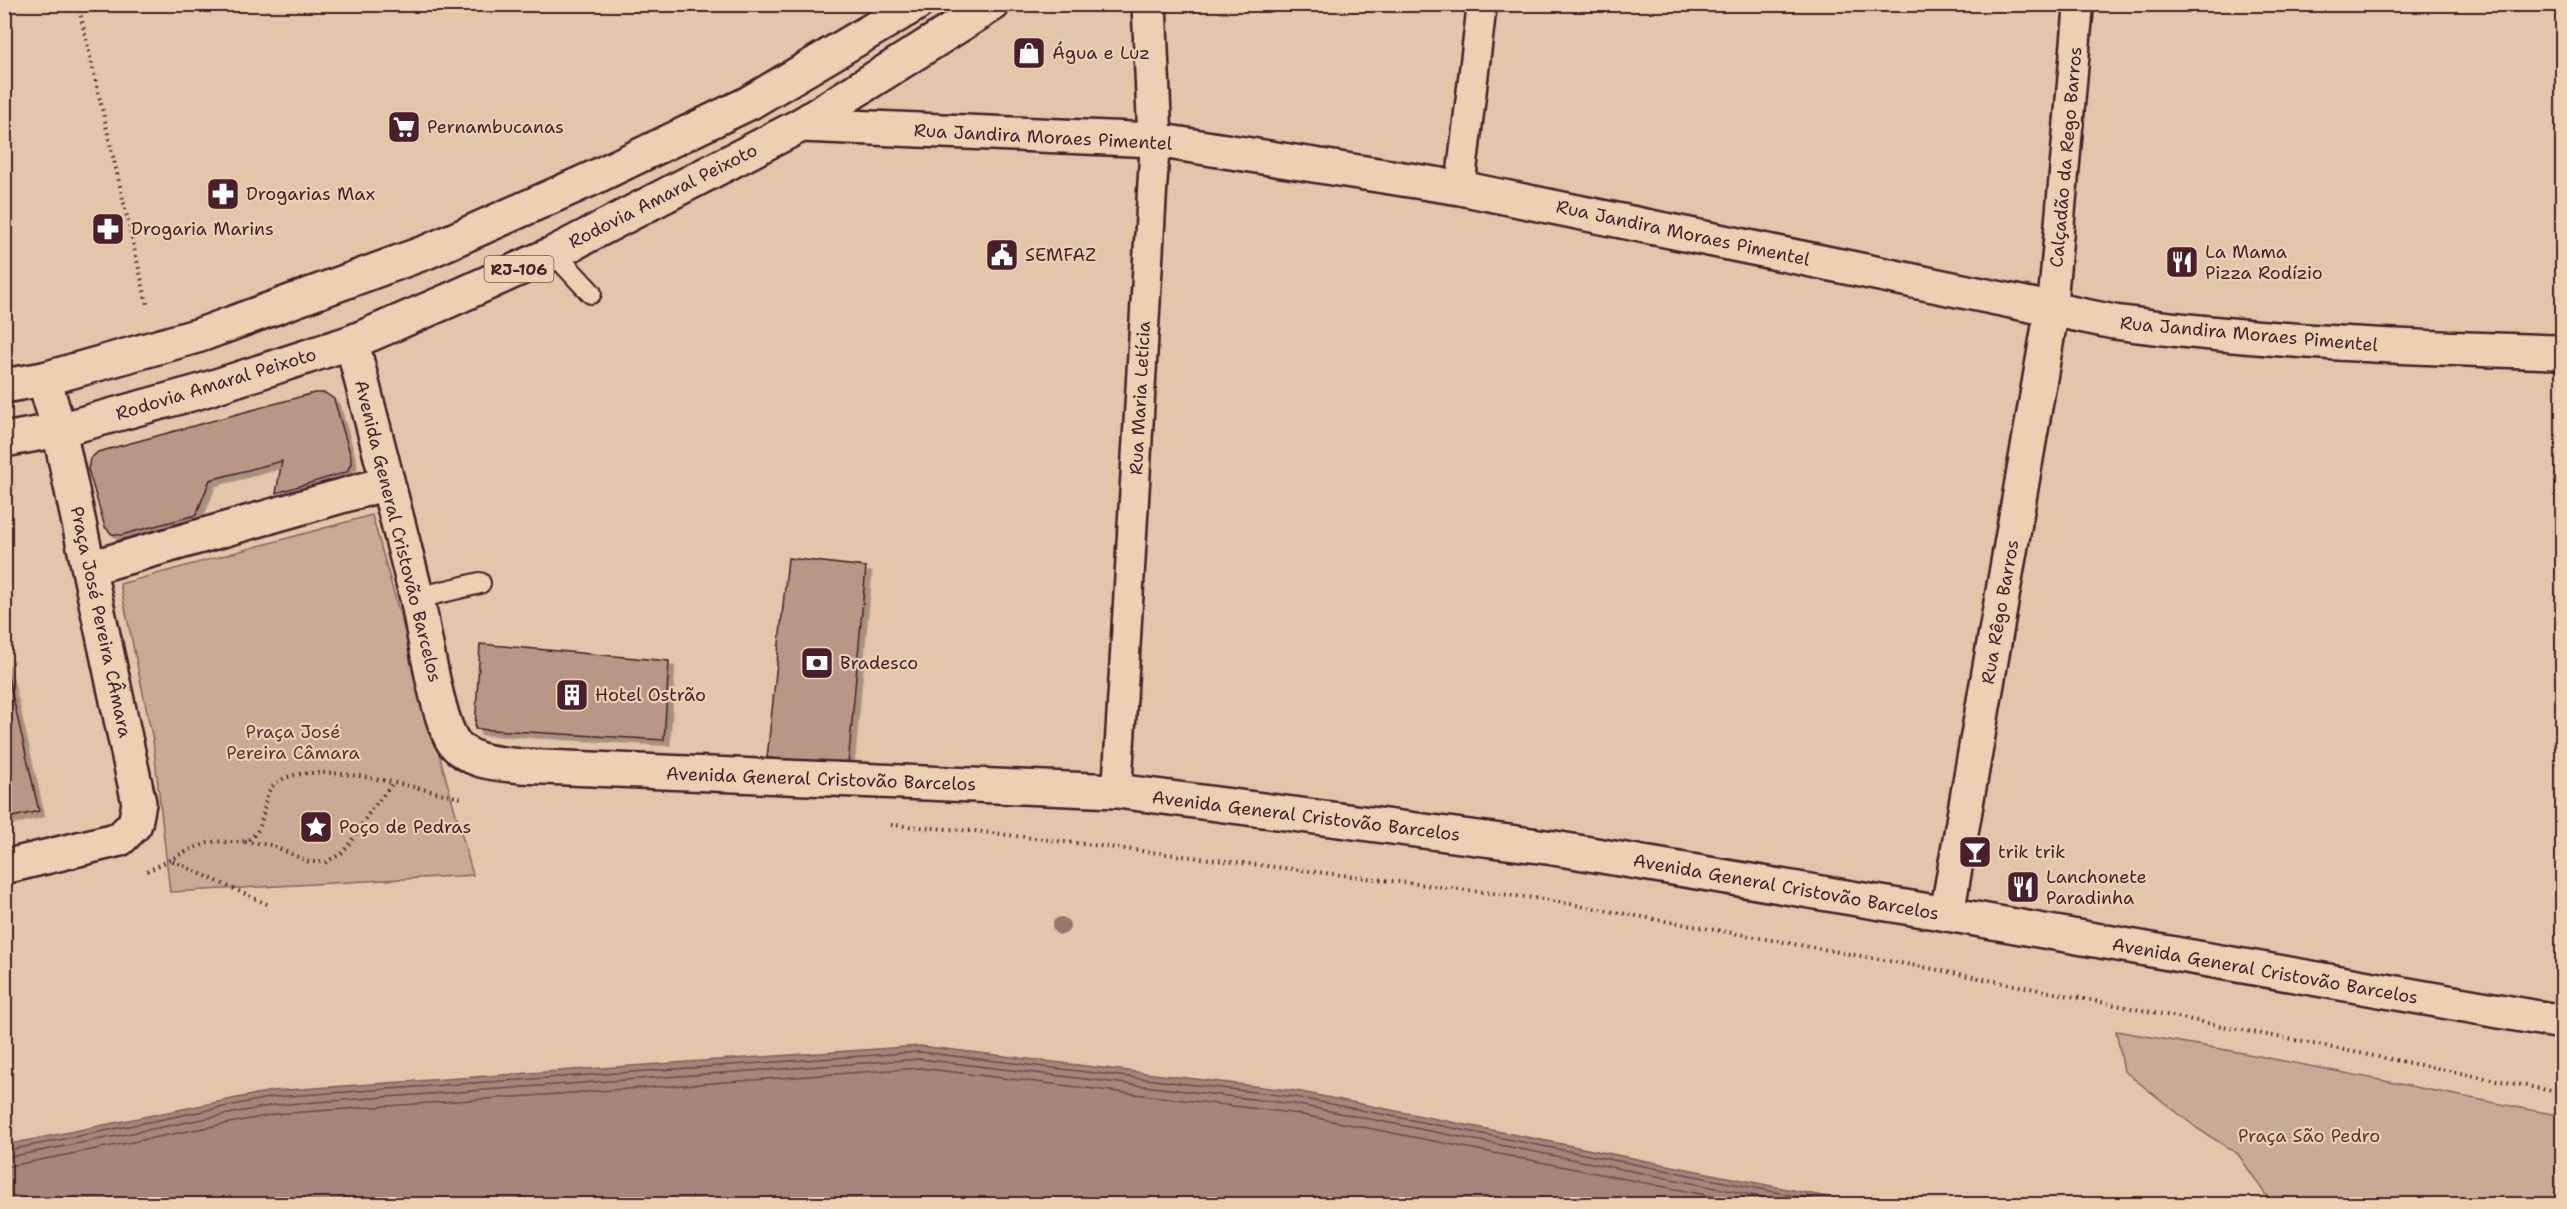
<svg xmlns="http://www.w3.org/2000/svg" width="2567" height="1209" viewBox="0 0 2567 1209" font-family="'Shantell Sans',sans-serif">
<defs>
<filter id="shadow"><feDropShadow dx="5.5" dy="5.5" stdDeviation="0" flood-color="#0004"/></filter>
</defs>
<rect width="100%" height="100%" fill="#e1c6aa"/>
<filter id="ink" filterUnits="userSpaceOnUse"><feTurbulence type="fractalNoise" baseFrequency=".0167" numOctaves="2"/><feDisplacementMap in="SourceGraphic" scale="12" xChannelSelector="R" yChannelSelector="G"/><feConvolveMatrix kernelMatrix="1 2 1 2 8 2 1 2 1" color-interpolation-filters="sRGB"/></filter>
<g filter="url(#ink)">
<g fill="#c8aa95" stroke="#896460" stroke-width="1.5">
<polygon points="372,515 473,875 170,892 153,740 120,584"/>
<polygon points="2116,1031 2238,1052 2562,1116 2562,1204 2272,1204 2238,1154 2198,1129 2124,1071"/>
</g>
<polygon fill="#a7857a" stroke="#825c5a" stroke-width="1.5" points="920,1046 1296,1091 1842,1200 1853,1204 5,1204 5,1145 272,1091"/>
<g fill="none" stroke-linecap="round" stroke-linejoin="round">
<g stroke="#6f484b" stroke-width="1.5">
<polyline points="4,1151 273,1097 920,1052 1295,1097 1836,1204"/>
<polyline points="4,1158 274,1105 920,1059 1294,1104 1797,1204"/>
<polyline points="4,1167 276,1114 920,1068 1292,1113 1751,1204"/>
</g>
</g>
<g fill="#b79786" stroke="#4a1f2b" stroke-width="1.5" filter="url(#shadow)">
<polygon points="314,393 325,393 334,399 351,457 351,463 347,472 276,493 282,461 210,480 196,515 121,535 112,534 105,527 88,469 90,459 98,452"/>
<polygon points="788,558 866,567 848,765 767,758"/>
<polygon points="480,644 669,661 664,740 475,729"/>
<polygon points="4,659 39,811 4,819"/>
</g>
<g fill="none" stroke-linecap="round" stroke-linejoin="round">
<g stroke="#4a1f2b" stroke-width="24">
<g id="service">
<polyline points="554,253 591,293"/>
<polyline points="417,598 480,583"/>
</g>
</g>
<g stroke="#4a1f2b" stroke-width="33">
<g id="pedestrian">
<polyline points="1460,188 1482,4"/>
<polyline points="2052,309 2079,4"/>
<polyline points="1117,791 1155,140"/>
</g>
</g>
<g stroke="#4a1f2b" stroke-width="38">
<g id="minor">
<polyline points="1149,4 1155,140"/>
<path d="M 801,125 L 1155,140 L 1460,188 L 2114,322 C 2263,342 2412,348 2562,352"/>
<polyline points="1947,914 2052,309"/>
</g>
</g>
<g stroke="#4a1f2b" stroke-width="38">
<g id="tertiary">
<path d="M 352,342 C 373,428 396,513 417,598 C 424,630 437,720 454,743 C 471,763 496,763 520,766 L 1117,791 L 1554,848 L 1947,914 L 2562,1022"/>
<polyline points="89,568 387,483"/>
<polyline points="4,867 120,839 135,824 139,803 59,430 44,379"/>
</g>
</g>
<g stroke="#4a1f2b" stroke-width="38">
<g id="trunk">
<polyline points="4,386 44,379 200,335 429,251 591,179 749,103 916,4"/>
<polyline points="4,440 59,430 198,392 352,342 450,300 554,253 801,125 993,4"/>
</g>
</g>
<g stroke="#4a1f2b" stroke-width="4" stroke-dasharray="1.5 4.5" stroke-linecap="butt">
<polyline points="78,4 148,308"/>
<polyline points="891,825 975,831 1542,899 1928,968 2562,1093"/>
<polyline points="245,842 271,845 309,862 326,862 341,854 348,846 369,813 393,783"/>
<polyline points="173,861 269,905"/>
<path d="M 147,871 C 168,862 192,846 213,842 C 225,840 238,845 249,839 C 270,826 258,798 275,784 C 310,755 419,790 462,798"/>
</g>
<use href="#service" stroke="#ebd0b2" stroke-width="20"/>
<use href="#pedestrian" stroke="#ebd0b2" stroke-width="28"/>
<use href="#minor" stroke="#ebd0b2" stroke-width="33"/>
<use href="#tertiary" stroke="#ebd0b2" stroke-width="33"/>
<use href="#trunk" stroke="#ebd0b2" stroke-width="33"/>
</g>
<circle fill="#98766d" cx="1061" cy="926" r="9"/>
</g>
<defs>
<g id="shop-square" transform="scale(1.725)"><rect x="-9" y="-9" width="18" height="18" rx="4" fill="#4a1f2b" stroke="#ebd0b2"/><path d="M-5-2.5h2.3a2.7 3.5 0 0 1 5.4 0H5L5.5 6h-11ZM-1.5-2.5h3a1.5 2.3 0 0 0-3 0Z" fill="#fff"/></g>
<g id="supermarket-square" transform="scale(1.725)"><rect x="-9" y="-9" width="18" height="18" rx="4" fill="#4a1f2b" stroke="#ebd0b2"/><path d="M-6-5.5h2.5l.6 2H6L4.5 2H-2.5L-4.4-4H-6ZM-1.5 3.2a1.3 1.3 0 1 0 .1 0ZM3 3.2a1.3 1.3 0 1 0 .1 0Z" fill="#fff"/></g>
<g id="pharmacy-square" transform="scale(1.725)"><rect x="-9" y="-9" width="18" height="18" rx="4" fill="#4a1f2b" stroke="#ebd0b2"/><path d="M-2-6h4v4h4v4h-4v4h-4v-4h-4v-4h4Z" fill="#fff"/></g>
<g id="civic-square" transform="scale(1.725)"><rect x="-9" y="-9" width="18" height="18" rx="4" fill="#4a1f2b" stroke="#ebd0b2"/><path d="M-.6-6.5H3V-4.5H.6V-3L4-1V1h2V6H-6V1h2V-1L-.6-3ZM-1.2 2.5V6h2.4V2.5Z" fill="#fff"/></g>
<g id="restaurant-square" transform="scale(1.725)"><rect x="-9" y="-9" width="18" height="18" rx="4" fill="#4a1f2b" stroke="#ebd0b2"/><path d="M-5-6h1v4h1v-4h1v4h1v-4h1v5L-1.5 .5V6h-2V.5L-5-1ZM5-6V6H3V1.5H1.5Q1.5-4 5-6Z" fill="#fff"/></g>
<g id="bank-square" transform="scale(1.725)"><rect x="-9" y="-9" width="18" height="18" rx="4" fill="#4a1f2b" stroke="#ebd0b2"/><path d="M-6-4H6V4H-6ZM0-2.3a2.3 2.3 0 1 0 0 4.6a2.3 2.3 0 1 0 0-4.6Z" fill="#fff"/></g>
<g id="building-square" transform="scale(1.725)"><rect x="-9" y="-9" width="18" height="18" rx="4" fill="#4a1f2b" stroke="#ebd0b2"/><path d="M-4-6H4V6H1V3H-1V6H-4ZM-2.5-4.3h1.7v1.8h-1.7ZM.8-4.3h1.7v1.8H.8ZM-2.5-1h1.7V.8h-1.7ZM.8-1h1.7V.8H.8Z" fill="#fff"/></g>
<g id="sight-square" transform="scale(1.725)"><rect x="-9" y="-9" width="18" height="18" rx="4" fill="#4a1f2b" stroke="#ebd0b2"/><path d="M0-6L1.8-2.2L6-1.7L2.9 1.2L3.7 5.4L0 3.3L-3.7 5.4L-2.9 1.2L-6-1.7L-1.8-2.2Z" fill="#fff"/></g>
<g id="bar-square" transform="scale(1.725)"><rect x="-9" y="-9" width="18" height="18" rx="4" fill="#4a1f2b" stroke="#ebd0b2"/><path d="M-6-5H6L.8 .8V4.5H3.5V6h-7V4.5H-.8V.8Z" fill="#fff"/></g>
</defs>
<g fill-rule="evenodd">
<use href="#shop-square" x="1029" y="53"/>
<use href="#supermarket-square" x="404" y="127"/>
<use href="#pharmacy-square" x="223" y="194"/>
<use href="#pharmacy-square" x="108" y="229"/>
<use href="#civic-square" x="1002" y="255"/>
<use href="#restaurant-square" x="2182" y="262"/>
<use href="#bank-square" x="817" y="663"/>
<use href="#building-square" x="572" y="695"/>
<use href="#sight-square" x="316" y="827"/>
<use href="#bar-square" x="1975" y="852"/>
<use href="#restaurant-square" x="2023" y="887"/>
</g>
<g text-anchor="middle" stroke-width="4.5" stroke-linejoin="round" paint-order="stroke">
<rect fill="#ebd0b2" stroke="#7a5454" stroke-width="1.5" x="484.5" y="256" width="69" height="26" rx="4.5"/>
<g font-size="16" font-weight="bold" fill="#4a1f2b">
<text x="519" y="275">RJ-106</text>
</g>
<g font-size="18" fill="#4a1f2b" stroke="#ebd0b2" text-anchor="start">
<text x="1052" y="59">Água e Luz</text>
<text x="427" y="133">Pernambucanas</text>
<text x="246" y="200">Drogarias Max</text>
<text x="131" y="235">Drogaria Marins</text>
<text x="2205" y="258">La Mama<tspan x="2205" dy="21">Pizza Rodízio</tspan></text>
<text x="1025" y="261">SEMFAZ</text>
<text x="840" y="669">Bradesco</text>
<text x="595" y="701">Hotel Ostrão</text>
<text x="339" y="833">Poço de Pedras</text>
<text x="1998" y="858">trik trik</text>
<text x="2046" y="883">Lanchonete<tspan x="2046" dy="21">Paradinha</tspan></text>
</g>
<g font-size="18" fill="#4a1f2b" stroke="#ebd0b2">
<text transform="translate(1043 137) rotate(3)" y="6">Rua Jandira Moraes Pimentel</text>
<text transform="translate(2066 157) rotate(-85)" y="6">Calçadão da Rego Barros</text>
<text transform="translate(663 196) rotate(-27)" y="6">Rodovia Amaral Peixoto</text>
<text transform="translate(1683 233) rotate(12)" y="6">Rua Jandira Moraes Pimentel</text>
<text transform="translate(2249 334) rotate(5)" y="6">Rua Jandira Moraes Pimentel</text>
<text transform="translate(216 384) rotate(-17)" y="6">Rodovia Amaral Peixoto</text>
<text transform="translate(1140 398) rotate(-87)" y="6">Rua Maria Letícia</text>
<text transform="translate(398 531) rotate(76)" y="6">Avenida General Cristovão Barcelos</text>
<text transform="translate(2000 612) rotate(-80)" y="6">Rua Rêgo Barros</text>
<text transform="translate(101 622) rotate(78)" y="6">Praça José Pereira CÂmara</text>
<text transform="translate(821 779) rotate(2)" y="6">Avenida General Cristovão Barcelos</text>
<text transform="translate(1306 816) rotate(7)" y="6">Avenida General Cristovão Barcelos</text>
<text transform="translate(1786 887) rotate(10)" y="6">Avenida General Cristovão Barcelos</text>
<text transform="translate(2265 971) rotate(10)" y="6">Avenida General Cristovão Barcelos</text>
</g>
<g font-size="18" fill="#5d343b" stroke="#ebd0b2">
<text x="293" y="738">Praça José<tspan x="293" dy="21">Pereira Câmara</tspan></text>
<text x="2309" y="1142">Praça São Pedro</text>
</g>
</g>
<rect width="2567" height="1209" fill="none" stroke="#ebd0b2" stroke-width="24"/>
<rect x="12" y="12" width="2543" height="1185" fill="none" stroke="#4a1f2b" stroke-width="2" filter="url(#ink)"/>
</svg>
